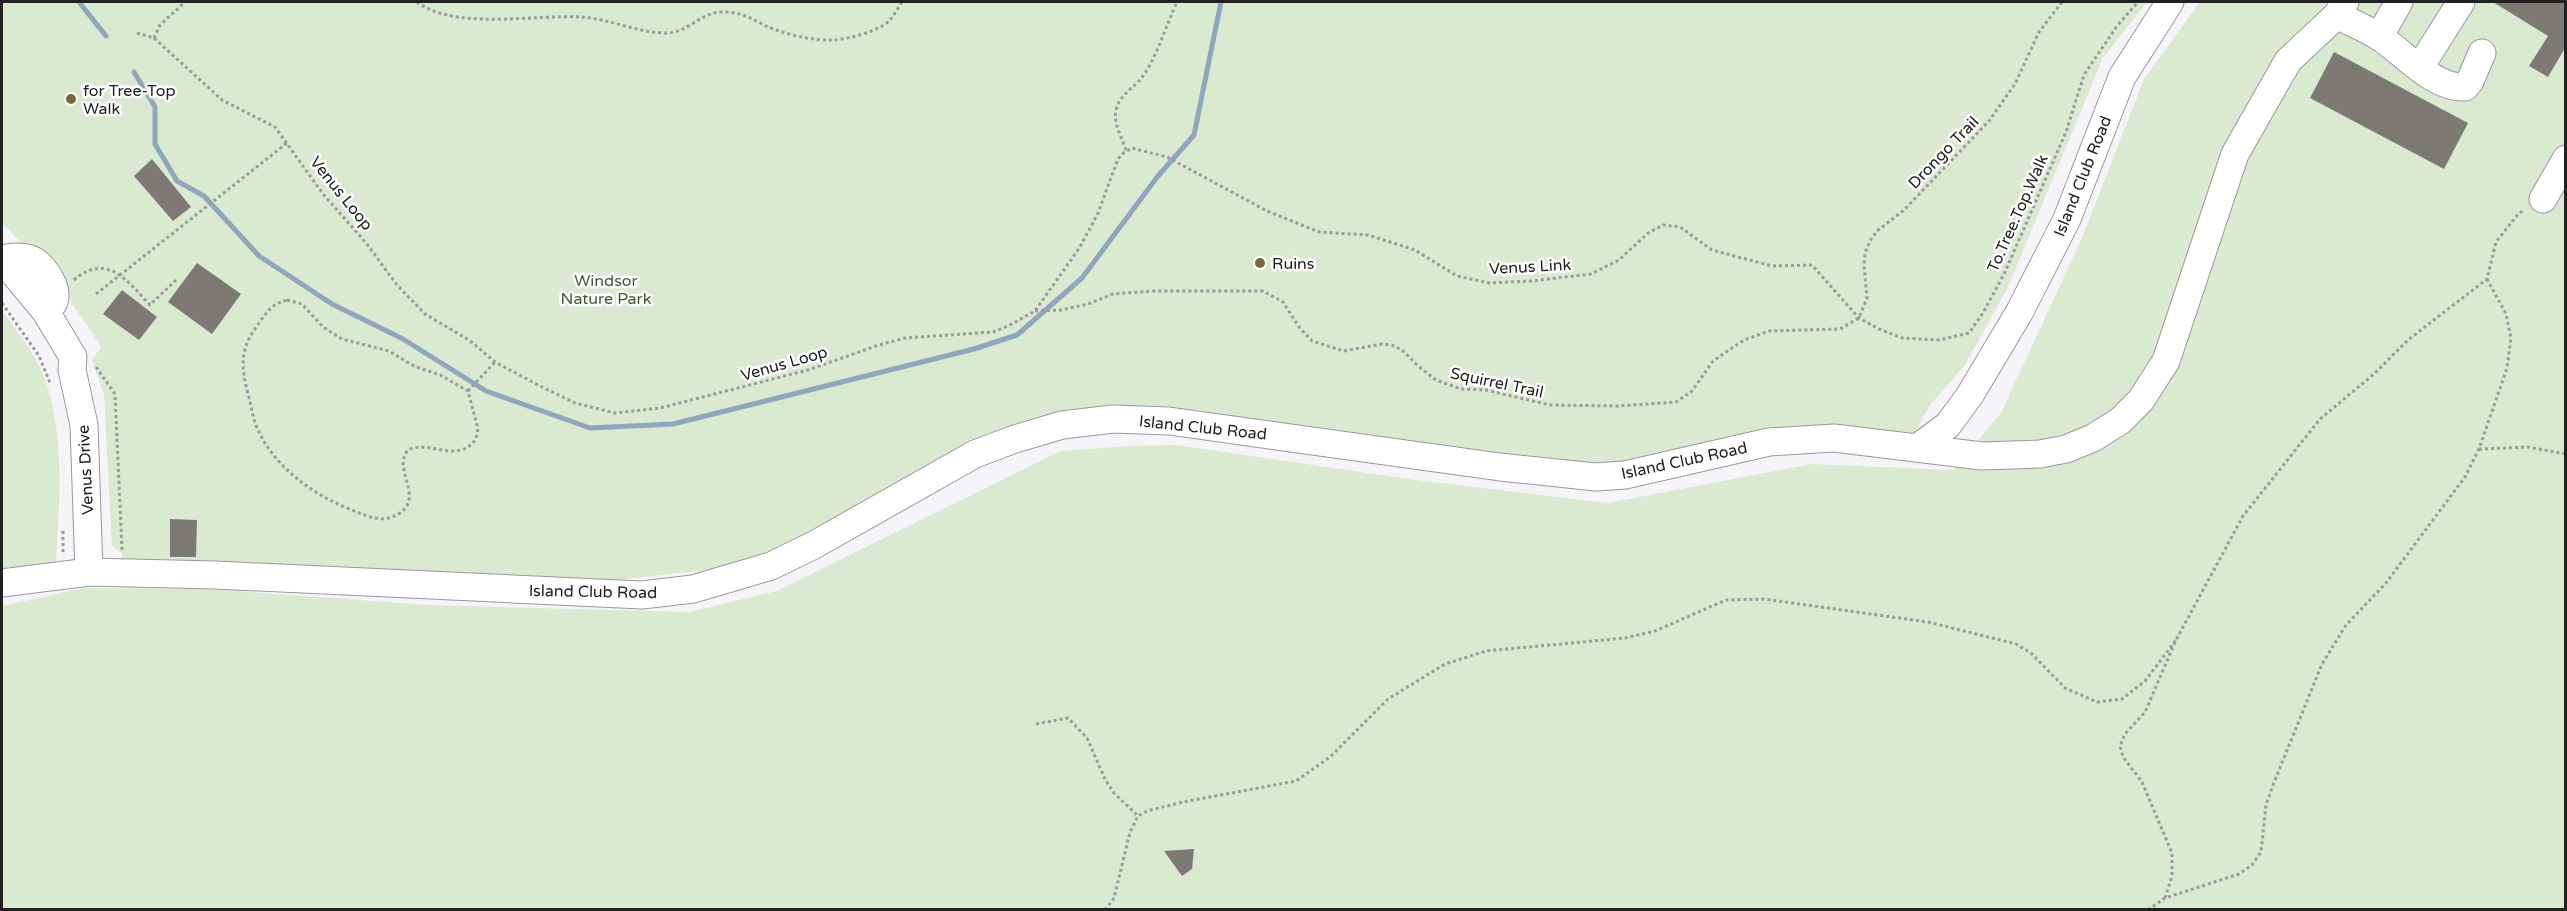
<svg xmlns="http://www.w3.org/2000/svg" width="2567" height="911" viewBox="0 0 2567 911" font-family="'Varela Round',sans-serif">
<rect width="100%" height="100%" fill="#f6f4f9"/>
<g fill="#d9ead0">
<path d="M 2,2 L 2147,2 L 2103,58 L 2008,287 L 1965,365 L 1930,405 L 1911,439 L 1652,464 L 1560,469 L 1172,420 L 1006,438 L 763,564 L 616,580 L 122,562 L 122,553 L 112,546 L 104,395 L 92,360 L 101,347 C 75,303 38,258 2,223 Z"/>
<polygon points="2200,2 2565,2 2565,909 2,909 2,606 83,588 208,589 428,605 689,612 777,591 1060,451 1130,446 1176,445 1416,480 1608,503 1812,464 1953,470 2001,413 2082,238 2144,79"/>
<path d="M 2,311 C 21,335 43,365 50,395 C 64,449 59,508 56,562 L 2,570 Z"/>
</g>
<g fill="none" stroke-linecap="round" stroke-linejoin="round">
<g stroke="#8fa7be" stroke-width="5">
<polyline points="79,2 106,36"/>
<polyline points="134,72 155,107 155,144 177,181 204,196 259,256 332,304 403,339 486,391 590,428 673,424 974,349 1017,335 1082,278 1158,176 1194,135 1221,2"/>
</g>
</g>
<g fill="#7d7975">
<polygon points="2493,2 2565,2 2565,48 2548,77 2529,66 2548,36"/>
<polygon points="2334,52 2468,123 2444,169 2310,98"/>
<polygon points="152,159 191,207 173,221 134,176"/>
<polygon points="197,263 241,294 212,334 168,302"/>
<polygon points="122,290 157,317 139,340 103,314"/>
<polygon points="170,519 197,520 196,557 170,557"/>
<polygon points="1194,849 1192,869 1182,876 1164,851"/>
</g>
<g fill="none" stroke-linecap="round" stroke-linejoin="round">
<g stroke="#9a979c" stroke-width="29">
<g id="minor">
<path d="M 2337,15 C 2350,22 2365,28 2378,36 C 2405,53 2432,88 2465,87 L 2470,81 L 2482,53"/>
<polyline points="2379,37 2399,2"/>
<polyline points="2420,67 2461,2"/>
<polyline points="2543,199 2566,159"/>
<polyline points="2,259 46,312 73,357 72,370 84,425 89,572"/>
<path d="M 2,259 C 10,257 22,256 30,259 C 41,262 56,284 55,296 C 55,303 50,308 46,312"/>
<polyline points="1917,448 1948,425 1970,395 2020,311 2067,219 2122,77 2170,2"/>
<polyline points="2,583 89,572 215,575 642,595 693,589 771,566 814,545 975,454 1015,439 1062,425 1113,419 1169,421 1500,467 1596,477 1625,475 1769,442 1834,438 1982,456 2040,454 2066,449 2093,438 2120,421 2141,400 2166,361 2235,154 2288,61 2337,15 2345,2"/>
</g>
</g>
<g stroke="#9b999d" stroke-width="3" stroke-dasharray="3 3" stroke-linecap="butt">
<path d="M 417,2 C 456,31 535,14 582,17 C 610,19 638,33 667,33 C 687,33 700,13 721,12 C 745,11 756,23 776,30 C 794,36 816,41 834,40 C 849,39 879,31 889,21 C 894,16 898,7 902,2"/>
<polyline points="137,33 154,38 222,100 275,127 323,194 366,243 397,285 425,314 469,340 495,362 538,385 575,403 615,413 660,408 808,370 879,345 905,338 993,332 1008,326 1035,311 1080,247 1098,213 1118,159 1122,154 1132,148 1167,157 1267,211 1319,232 1368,235 1415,250 1457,276 1489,283 1532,281 1591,274 1619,260 1648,233 1663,225 1680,227 1712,250 1772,266 1812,265 1859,318 1879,329 1902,338 1939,340 1969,333 1983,313 2005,272 2066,132 2084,75 2117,26 2138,2"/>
<polyline points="154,38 160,25 185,2"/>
<path d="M 1126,150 C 1122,138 1113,123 1116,110 C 1119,97 1130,90 1139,81 C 1154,65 1167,23 1177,2"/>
<path d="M 74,280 C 106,252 127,280 150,305 L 176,280"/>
<polyline points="96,294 287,143"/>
<path d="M 287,300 L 302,304 L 323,327 L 342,339 L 389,351 L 414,366 L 440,375 L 468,391 L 478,429 L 476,439 C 458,465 428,439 408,450 C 392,469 424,496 400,513 C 384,524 369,517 352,510 C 313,495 272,466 256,425 C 252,415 251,404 248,394 C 241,368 240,348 257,326 C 265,314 271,304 287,300 Z"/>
<polyline points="2,303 39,356 50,383"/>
<polyline points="1035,311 1062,310 1088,304 1113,294 1152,291 1263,291 1283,302 1299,327 1312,341 1344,351 1382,344 1392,345 1402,350 1418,366 1436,380 1461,389 1486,390 1550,405 1619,406 1676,402 1692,391 1713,361 1744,340 1769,331 1840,329 1859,318 1867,298 1864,265 1865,253 1870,241 1877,231 1904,210 1989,121 2015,84 2039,32 2062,2"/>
<polyline points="96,367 115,394 122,550"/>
<polyline points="468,391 495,362"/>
<polyline points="2479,449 2528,447 2566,454"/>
<polyline points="63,552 63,529"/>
<polyline points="1036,724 1068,718 1087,738 1106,781 1114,793 1138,816"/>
<polyline points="2165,898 2172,876 2172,853 2142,782 2123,757 2120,746 2125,734 2145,712 2176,640 2243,516 2320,419 2374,374 2408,340 2487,279 2496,242 2519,213 2525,210"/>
<polyline points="1105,910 1114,898 1130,832 1138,816 1147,811 1183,802 1296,781 1330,757 1388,699 1445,664 1486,651 1625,638 1655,631 1726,600 1764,599 1928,622 2016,644 2031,653 2065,688 2097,702 2122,699 2145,681 2176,640"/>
<polyline points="2148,910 2165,898 2239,874 2252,865 2261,852 2266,805 2273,785 2322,664 2346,625 2386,583 2465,477 2479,449 2507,368 2511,338 2506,314 2487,279"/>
</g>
<use href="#minor" stroke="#fff" stroke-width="27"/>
</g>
<g fill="#7b6736" stroke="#fff" stroke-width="2">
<circle cx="71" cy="99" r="6"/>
<circle cx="1260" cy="263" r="6"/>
</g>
<g text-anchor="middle" stroke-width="5" stroke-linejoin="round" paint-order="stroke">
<g font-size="16" fill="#212022" stroke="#fff" text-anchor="start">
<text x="83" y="96">for Tree-Top<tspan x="83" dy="18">Walk</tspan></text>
<text x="1272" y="269">Ruins</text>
</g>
<g font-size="16" fill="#212022" stroke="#fff">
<text transform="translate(1943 152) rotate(-46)" y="6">Drongo Trail</text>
<text transform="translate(2082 176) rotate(-68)" y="6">Island Club Road</text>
<text transform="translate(342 193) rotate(51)" y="6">Venus Loop</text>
<text transform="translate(2017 213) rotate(-66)" y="6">To.Tree.Top.Walk</text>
<text transform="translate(1530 266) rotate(-3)" y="6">Venus Link</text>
<text transform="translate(784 363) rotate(-16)" y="6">Venus Loop</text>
<text transform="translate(1497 382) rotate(12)" y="6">Squirrel Trail</text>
<text transform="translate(1203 427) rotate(6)" y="6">Island Club Road</text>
<text transform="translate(1684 460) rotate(-12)" y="6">Island Club Road</text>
<text transform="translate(85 470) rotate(-93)" y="6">Venus Drive</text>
<text transform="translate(593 591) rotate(1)" y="6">Island Club Road</text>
</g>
<g font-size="16" fill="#3f592f" stroke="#fff">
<text x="606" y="286">Windsor<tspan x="606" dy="18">Nature Park</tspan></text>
</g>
</g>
<rect width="2567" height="911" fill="none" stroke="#212022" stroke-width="6"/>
</svg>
